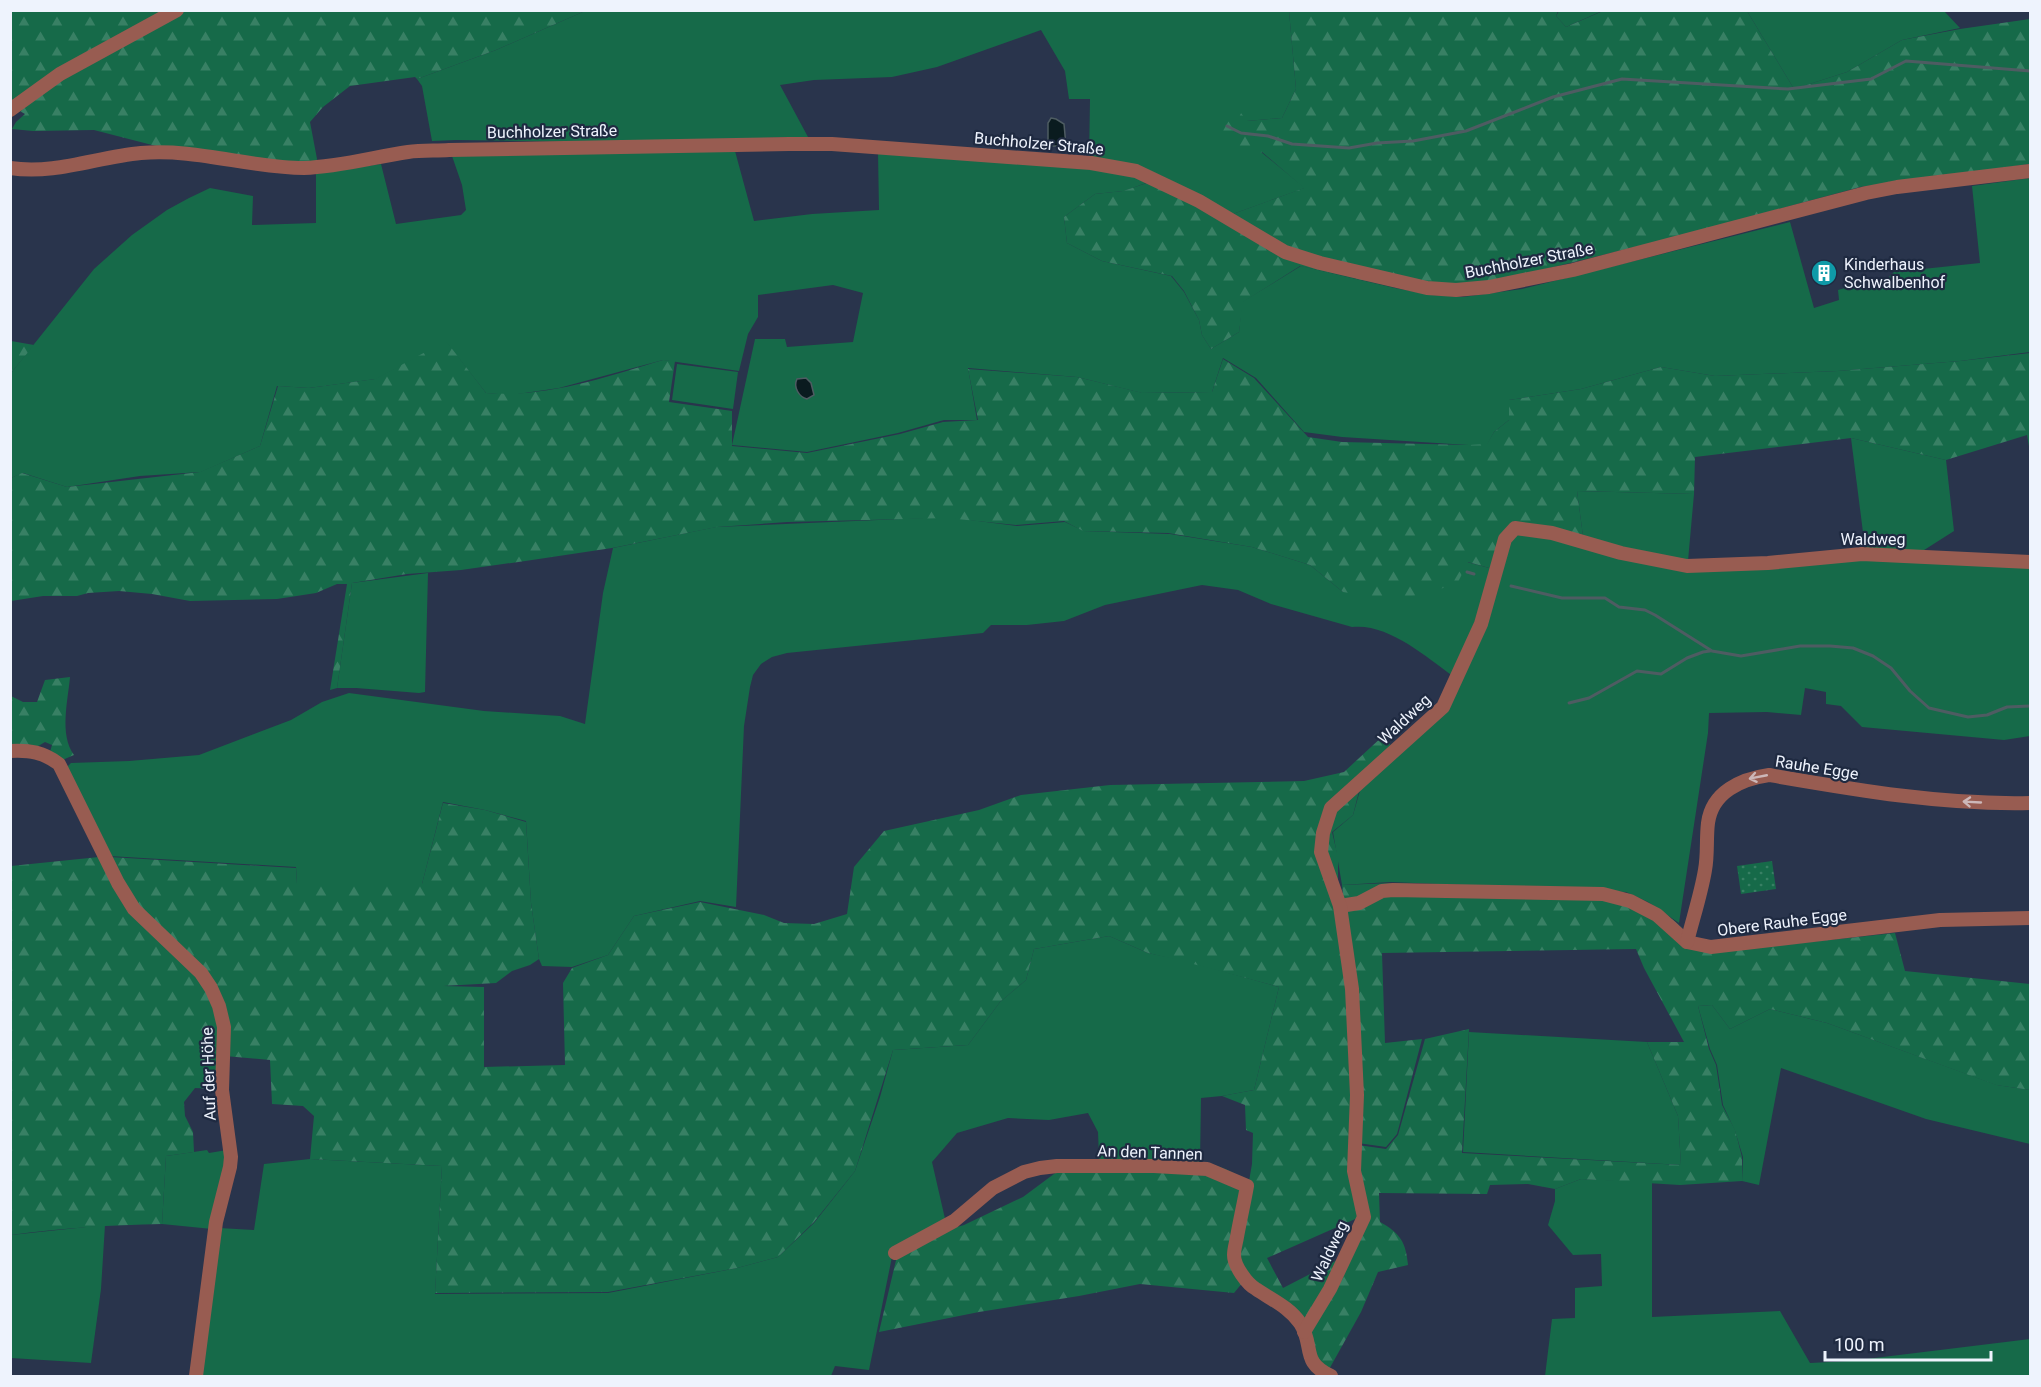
<svg xmlns="http://www.w3.org/2000/svg" width="2041" height="1387" viewBox="0 0 2041 1387" font-family="Roboto,sans-serif">
<defs>
<pattern id="forest-firs" width="22" height="20" patternUnits="userSpaceOnUse" patternTransform="scale(1.5)"><rect width="22" height="20" fill="#166a49"/><path d="M5 1l3.5 6h-7zM16 11l3.5 6h-7z" fill="#388064"/></pattern>
<pattern id="park-dots" width="8" height="8" patternUnits="userSpaceOnUse" patternTransform="scale(1.5)"><rect width="8" height="8" fill="#166a49"/><path d="M2 2h.1M6 6h.1" fill="none" stroke="#388064" stroke-width="1.8" stroke-linecap="round"/></pattern>
</defs>
<rect width="100%" height="100%" fill="#29344c"/>
<g fill="#166a49">
<polygon points="585,11 1289,11 1296,89 1282,118 1247,121 1261,152 1305,188 1230,215 1162,176 1128,163 1089,160 1090,99 1069,99 1065,71 1041,30 937,67 892,77 814,80 780,85 808,137 580,142 456,140 432,141 422,86 417,79 496,50"/>
<polygon points="1559,11 1602,11 1566,27 1556,16"/>
<polygon points="1747,11 1944,11 1960,28 1902,40 1847,72 1794,89"/>
<polygon points="735,151 754,221 812,214 879,210 878,152 1123,172 1149,182 1124,191 1095,194 1064,217 1067,243 1102,261 1171,276 1184,292 1199,320 1202,335 1211,349 1239,332 1242,302 1301,266 1395,288 1432,295 1463,297 1522,289 1790,222 1814,308 1839,300 1838,290 1869,281 1887,279 1894,272 1980,263 1972,186 2030,178 2030,352 1960,361 1838,371 1715,376 1661,367 1581,389 1509,400 1509,420 1494,432 1487,445 1468,445 1342,437 1304,432 1256,378 1223,358 1212,392 1142,393 1077,377 968,368 977,420 944,420 898,433 807,452 732,445 755,339 785,339 787,347 853,342 863,293 833,285 758,295 758,317 748,334 739,371 663,360 559,388 511,395 486,393 446,342 376,379 309,388 277,386 260,446 201,472 140,476 67,487 23,473 11,478 11,373 94,269 132,235 167,210 189,198 210,188 253,196 252,225 316,223 316,173 381,164 396,224 461,215 466,210 462,185 452,156"/>
<polygon points="677,364 738,372 733,409 672,400"/>
<polygon points="1851,438 1946,460 1954,531 1921,552 1865,548"/>
<polygon points="1577,491 1694,494 1688,561 1647,556 1583,536"/>
<path d="M 947,517 L 1017,526 L 1065,522 L 1084,531 L 1170,534 L 1252,547 L 1310,565 L 1343,592 L 1467,562 L 1493,569 L 1479,617 L 1453,676 C 1425,656 1388,623 1352,627 L 1271,604 L 1238,590 L 1202,585 L 1105,605 L 1064,621 L 1027,625 L 991,625 L 983,633 L 787,653 L 772,657 L 761,664 L 753,675 L 750,687 L 744,726 L 736,907 L 700,901 L 634,916 L 608,955 L 572,967 L 542,966 L 539,959 L 531,903 L 526,821 L 485,810 L 443,802 L 422,884 L 297,884 L 296,867 L 109,856 L 67,767 L 71,763 L 129,761 L 199,755 L 291,720 L 322,702 L 349,693 L 484,711 L 560,716 L 585,724 L 603,593 L 613,548 L 716,527 Z"/>
<polygon points="1522,532 1645,562 1875,559 2030,566 2030,736 2004,740 1862,727 1841,706 1826,704 1826,692 1805,688 1801,715 1767,712 1709,713 1708,733 1679,923 1648,902 1626,892 1391,882 1342,885 1333,832 1353,815 1363,780 1445,709 1509,546 1513,537"/>
<polygon points="428,573 425,692 419,693 356,688 337,688 352,583"/>
<polygon points="1109,936 1148,953 1182,960 1279,987 1254,1090 1222,1096 1201,1098 1200,1162 1153,1158 1099,1157 1098,1132 1088,1113 1049,1120 1008,1118 957,1133 932,1162 946,1223 893,1252 869,1370 835,1366 831,1376 198,1376 219,1228 254,1230 264,1164 310,1159 442,1166 435,1294 608,1293 737,1268 778,1257 814,1223 855,1171 880,1097 893,1050 968,1045 1000,1002 1026,980 1034,949"/>
<polygon points="1712,1005 1730,1029 1770,1009 1827,1023 1997,1085 2030,1090 2030,1144 1926,1119 1781,1068 1759,1185 1742,1181 1743,1157 1735,1131 1723,1105 1717,1065 1710,1049 1698,1006"/>
<polygon points="1469,1032 1647,1042 1678,1116 1681,1165 1463,1152"/>
<polygon points="207,1150 209,1153 227,1150 212,1229 162,1224 166,1156"/>
<polygon points="1581,1179 1652,1182 1652,1317 1780,1311 1810,1363 1850,1361 2030,1339 2030,1376 1545,1376 1552,1319 1575,1318 1575,1288 1602,1286 1601,1254 1573,1255 1548,1225 1555,1201 1555,1189"/>
<polygon points="105,1225 101,1289 91,1363 11,1358 11,1235"/>
</g>
<g fill="url(#forest-firs)">
<polygon points="10,11 585,11 496,50 417,79 415,77 350,86 323,107 310,122 317,159 316,164 287,163 156,146 94,130 33,131 12,129 16,122 25,114 11,106"/>
<polygon points="1289,11 1558,11 1556,16 1566,27 1603,11 1747,11 1794,89 1847,72 1902,40 1960,29 2030,19 2030,164 1860,187 1676,237 1484,284 1422,284 1393,287 1300,266 1243,302 1239,332 1211,349 1202,335 1199,320 1184,291 1172,276 1102,261 1067,243 1064,217 1095,194 1123,191 1150,182 1230,215 1304,188 1262,152 1246,163 1217,143 1214,121 1238,109 1247,121 1282,118 1296,89"/>
<polygon points="11,341 34,345 11,373 10,341"/>
<path d="M 446,341 L 486,393 C 546,398 606,377 663,360 L 675,361 L 669,402 L 732,411 L 732,446 L 807,453 L 900,434 L 943,422 L 978,420 L 968,369 L 1077,377 L 1143,393 L 1212,392 L 1223,359 L 1254,378 L 1308,437 L 1342,442 L 1468,445 L 1487,444 L 1494,432 L 1509,420 L 1509,400 L 1581,389 L 1661,367 L 1715,376 L 1838,371 L 1960,361 L 2030,353 L 2030,452 L 2027,435 L 1946,460 L 1851,438 L 1695,457 L 1694,494 L 1577,491 L 1583,536 L 1514,521 L 1499,540 L 1493,569 L 1468,562 L 1458,582 L 1428,594 L 1388,599 L 1343,592 L 1310,565 L 1252,547 L 1168,533 L 1083,531 L 1064,521 L 1016,525 L 947,518 L 787,522 L 717,527 L 612,548 L 532,560 L 461,570 L 407,574 L 352,583 L 337,688 L 330,690 L 347,584 L 337,584 L 316,593 L 277,599 L 190,601 L 152,594 L 119,591 L 88,593 L 77,596 L 43,596 L 11,601 L 11,478 L 22,473 L 67,487 L 200,472 L 260,446 L 278,386 L 309,388 L 375,379 Z"/>
<path d="M 70,677 C 68,700 59,735 74,755 L 60,761 L 50,752 L 52,745 L 45,742 L 35,748 L 11,747 L 11,696 L 23,702 L 37,702 L 45,680 Z"/>
<polygon points="1384,735 1393,749 1363,775 1353,815 1332,832 1338,857 1338,913 1349,990 1362,1216 1267,1258 1283,1288 1345,1256 1306,1324 1257,1287 1236,1257 1252,1164 1253,1133 1246,1130 1245,1105 1222,1096 1254,1090 1279,987 1182,961 1148,953 1109,936 1034,949 1026,980 1000,1002 968,1045 893,1050 855,1171 814,1222 778,1257 737,1268 608,1292 435,1293 442,1166 310,1159 314,1116 303,1106 272,1104 270,1060 225,1056 222,1003 137,908 110,857 296,868 297,884 422,884 443,803 485,810 526,822 531,903 539,959 530,965 512,971 496,983 443,986 484,987 484,1067 565,1065 563,983 572,968 608,955 634,916 700,902 764,915 784,923 814,924 847,914 854,867 884,831 979,810 1021,795 1110,785 1304,781 1344,772"/>
<path d="M 99,857 L 196,974 L 208,991 L 220,1026 L 219,1089 L 195,1088 L 184,1102 L 185,1116 L 193,1132 L 194,1152 L 166,1156 L 162,1224 C 111,1225 61,1228 11,1235 L 11,866 Z"/>
<path d="M 1392,883 L 1626,893 C 1647,902 1666,912 1682,928 L 1679,933 L 1707,953 L 1895,933 L 1905,971 L 2030,984 L 2030,1090 L 1996,1085 L 1827,1023 L 1770,1009 L 1730,1029 L 1712,1005 L 1698,1006 L 1709,1049 L 1716,1065 L 1722,1105 L 1735,1130 L 1742,1157 L 1742,1181 L 1680,1185 L 1581,1179 L 1555,1189 L 1528,1184 L 1490,1185 L 1487,1194 L 1379,1193 L 1380,1222 C 1400,1233 1406,1242 1408,1265 L 1378,1272 L 1361,1312 L 1327,1373 L 1309,1343 L 1310,1334 L 1366,1217 L 1358,1145 L 1386,1149 L 1398,1135 L 1425,1039 L 1469,1029 L 1462,1153 L 1681,1165 L 1678,1116 L 1647,1042 L 1684,1042 L 1644,968 L 1636,949 L 1382,953 L 1385,1043 L 1422,1039 L 1397,1134 L 1386,1147 L 1358,1143 L 1349,952 L 1342,885 Z"/>
<path d="M 1099,1157 C 1133,1158 1189,1155 1220,1167 C 1229,1170 1237,1175 1245,1179 L 1232,1257 L 1243,1282 L 1234,1293 L 1140,1284 L 1079,1296 L 979,1312 L 879,1332 L 897,1256 L 930,1235 L 964,1225 L 1023,1197 L 1058,1171 L 1097,1168 Z"/>
</g>
<polygon fill="url(#park-dots)" points="1772,861 1776,889 1741,894 1737,866"/>
<g fill="#0a1b1f" stroke="#4e5c62" stroke-width="1.5">
<polygon points="1051,118 1056,119 1064,124 1066,146 1048,146 1048,123"/>
<path d="M 806,378 L 811,383 L 814,395 L 807,399 C 799,397 793,387 797,379 Z"/>
</g>
<g fill="none" stroke-linecap="round" stroke-linejoin="round">
<g stroke="#4e5c62" stroke-width="3">
<polyline points="1227,126 1241,133 1268,136 1292,144 1349,148 1377,143 1413,141 1466,131 1553,97 1622,79 1788,89 1871,79 1906,61 2030,71"/>
<polyline points="1467,572 1474,574"/>
<polyline points="1511,586 1562,598 1605,598 1619,607 1645,610 1655,615 1712,651 1741,656 1800,646 1830,646 1853,648 1873,656 1891,668 1910,691 1929,708 1968,717 1987,715 2007,707 2030,706"/>
<polyline points="1569,703 1589,698 1637,671 1661,674 1687,658 1703,652 1710,651"/>
</g>
<g stroke="#985c51" stroke-width="14">
<polyline points="10,110 60,74 177,10"/>
<path d="M 10,168 C 55,175 97,157 141,153 C 196,148 250,168 304,168 C 339,167 374,157 408,152 C 422,150 436,151 449,150 L 789,144 L 832,144 L 1091,163 L 1136,171 L 1199,201 L 1285,252 L 1320,263 L 1427,288 L 1456,290 L 1489,287 L 1573,270 L 1866,193 L 1897,187 L 2030,171"/>
<path d="M 10,751 C 30,750 43,752 59,764 L 118,883 L 134,909 L 201,973 L 211,988 L 219,1006 L 224,1027 L 222,1090 L 231,1157 L 230,1167 L 216,1222 L 196,1376"/>
<polyline points="1340,906 1359,903 1382,891 1393,890 1603,894 1630,901 1657,915 1687,942 1711,947 1940,920 2030,918"/>
<path d="M 1687,942 C 1693,918 1701,894 1705,870 C 1708,854 1706,839 1708,823 C 1712,792 1741,779 1769,775 C 1856,790 1942,805 2030,803"/>
<path d="M 895,1253 L 954,1221 L 993,1188 L 1024,1172 L 1040,1168 L 1057,1166 L 1154,1166 L 1207,1169 L 1247,1186 C 1244,1203 1240,1220 1237,1237 C 1236,1243 1234,1249 1234,1255 C 1234,1266 1247,1284 1256,1289 C 1272,1300 1289,1307 1300,1323 C 1315,1346 1300,1362 1331,1376"/>
<polyline points="1304,1332 1330,1289 1364,1217 1354,1171 1357,1095 1352,989 1340,906 1321,852 1323,833 1331,808 1443,707 1481,624 1505,539 1515,528 1552,533 1621,553 1687,566 1768,563 1862,554 2030,562"/>
</g>
</g>
<defs><path id="oneway-shaft" d="M-6 0H5M1.5-3L5.5 0L1.5 3" fill="none" stroke-width="1.6" stroke-linecap="round" stroke-linejoin="round" transform="scale(1.5)"/></defs>
<g stroke="#ccb7b8">
<use href="#oneway-shaft" transform="translate(1758 777) rotate(169)"/>
<use href="#oneway-shaft" transform="translate(1972 802) rotate(-177)"/>
</g>
<defs>
<g id="building-disc" transform="scale(1.35)"><circle r="9.5" fill="#0f9aa8" stroke="#1f2a41"/><path d="M-4-6H4V6H1V3H-1V6H-4ZM-2.5-4.3h1.7v1.8h-1.7ZM.8-4.3h1.7v1.8H.8ZM-2.5-1h1.7V.8h-1.7ZM.8-1h1.7V.8H.8Z" fill="#fff"/></g>
</defs>
<g fill-rule="evenodd">
<use href="#building-disc" x="1824" y="273"/>
</g>
<g text-anchor="middle" stroke-width="4.5" stroke-linejoin="round" paint-order="stroke">
<g font-size="16" fill="#eef3fd" stroke="#1f2a41">
<text transform="translate(552 131) rotate(-1)" y="6">Buchholzer Straße</text>
<text transform="translate(1039 143) rotate(5)" y="6">Buchholzer Straße</text>
<text transform="translate(1529 260) rotate(-11)" y="6">Buchholzer Straße</text>
<text x="1873" y="545">Waldweg</text>
<text transform="translate(1404 719) rotate(-43)" y="6">Waldweg</text>
<text transform="translate(1817 767) rotate(9)" y="6">Rauhe Egge</text>
<text transform="translate(1782 922) rotate(-7)" y="6">Obere Rauhe Egge</text>
<text transform="translate(208 1074) rotate(-92)" y="6">Auf der Höhe</text>
<text transform="translate(1150 1152) rotate(2)" y="6">An den Tannen</text>
<text transform="translate(1329 1251) rotate(-65)" y="6">Waldweg</text>
</g>
<g font-size="16" fill="#eef3fd" stroke="#1f2a41" text-anchor="start">
<text x="1844" y="270">Kinderhaus<tspan x="1844" dy="18">Schwalbenhof</tspan></text>
</g>
</g>
<rect width="2041" height="1387" fill="none" stroke="#eef3fd" stroke-width="24"/>
<path d="M1825 1351v9h166v-9" fill="none" stroke="#eef3fd" stroke-width="3"/>
<text x="1834" y="1351" font-size="18" fill="#eef3fd" stroke="#1f2a41" stroke-width="4.5" paint-order="stroke">100 m</text>
</svg>
